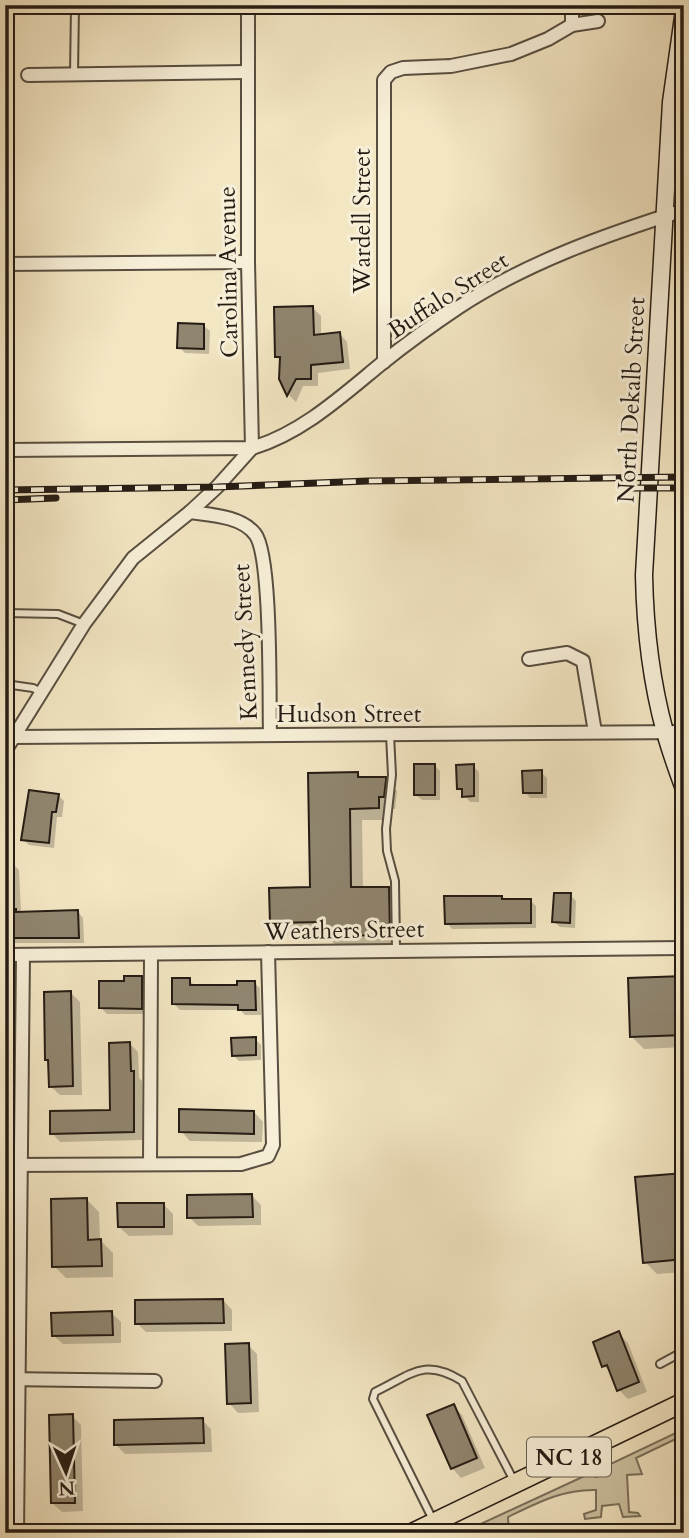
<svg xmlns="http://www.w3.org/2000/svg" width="689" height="1538" viewBox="0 0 689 1538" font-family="Cardo,serif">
<rect width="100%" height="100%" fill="#f3e6c3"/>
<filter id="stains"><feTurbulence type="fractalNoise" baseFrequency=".00286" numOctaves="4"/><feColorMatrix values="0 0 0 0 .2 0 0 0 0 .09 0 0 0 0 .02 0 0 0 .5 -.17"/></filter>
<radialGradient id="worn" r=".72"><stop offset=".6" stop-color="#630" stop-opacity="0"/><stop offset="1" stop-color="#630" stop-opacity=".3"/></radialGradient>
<path fill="#d0c4a5" stroke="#7a705c" stroke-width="2" d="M 684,1429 L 684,1435 L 636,1458 L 642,1474 L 627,1475 L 629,1512 L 638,1513 L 640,1516 L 623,1517 L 619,1504 L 602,1506 L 601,1517 L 585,1519 L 584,1514 L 596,1510 L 596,1490 C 563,1489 537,1503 508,1517 L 509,1533 L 475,1533 L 472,1528 L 591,1473 L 596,1477 L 603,1474 L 602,1468 Z"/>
<g fill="#0003">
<polygon points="313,308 321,316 321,336 340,334 347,342 350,369 318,373 318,386 303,386 296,402 289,395 281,379 281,361 276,356"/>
<polygon points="204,326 210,331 209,354 185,353 179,347"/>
<polygon points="434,765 440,771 440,800 422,800 416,795"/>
<polygon points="473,766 479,772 479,802 470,802 459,788"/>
<polygon points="541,772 547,778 547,798 530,798 525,792"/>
<polygon points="358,774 363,779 385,778 397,791 395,809 390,809 391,820 362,820 363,889 388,888 400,901 401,947 338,948 326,934 284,935 272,923 311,889"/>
<polygon points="58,795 64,801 62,817 57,817 54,848 29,845 23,839"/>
<polygon points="5,864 13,864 19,870 21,914 78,912 83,918 84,943 5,943"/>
<polygon points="570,895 576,901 575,928 560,927 554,922"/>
<polygon points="502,897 505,901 530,900 536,906 536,928 452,929 447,923"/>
<polygon points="141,978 147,983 147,1014 107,1014 101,1008 125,982"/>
<polygon points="684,978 684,1047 644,1049 632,1037"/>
<polygon points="189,980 196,987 239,986 254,983 260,988 261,1015 245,1015 240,1010 180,1010 174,1004"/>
<polygon points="71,993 80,1002 82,1095 60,1095 50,1086 50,1062 47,1060"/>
<polygon points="255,1039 261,1045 261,1060 239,1061 233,1055"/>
<polygon points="130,1044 138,1052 139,1078 142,1081 142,1140 60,1142 52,1133 112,1111"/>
<polygon points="254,1112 263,1122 262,1142 190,1141 181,1131"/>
<polygon points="684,1174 684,1272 657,1274 645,1262"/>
<polygon points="252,1196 261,1205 261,1225 198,1226 189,1217"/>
<polygon points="87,1200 99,1212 100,1240 113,1253 113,1277 66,1278 54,1266"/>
<polygon points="163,1204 173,1214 173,1235 129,1236 119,1227"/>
<polygon points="223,1300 232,1310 232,1331 146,1332 137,1323"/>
<polygon points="111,1313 121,1322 121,1343 63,1344 53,1335"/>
<polygon points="619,1334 628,1343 647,1392 628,1399 619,1390 613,1375 604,1366"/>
<polygon points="248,1345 257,1354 259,1412 238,1413 229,1403"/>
<polygon points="453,1406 462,1415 485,1468 461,1478 452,1468 430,1416"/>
<polygon points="72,1416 81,1425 83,1511 62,1512 52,1503"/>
<polygon points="202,1420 211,1429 212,1452 125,1454 116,1445"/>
</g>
<g fill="#90856f" stroke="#251c14" stroke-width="2">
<polygon points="313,306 314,335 340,332 343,362 311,365 311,379 296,379 287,396 279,379 280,357 275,357 274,307"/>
<polygon points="178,323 204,324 204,349 177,348"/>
<rect x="414" y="764" width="21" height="31"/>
<polygon points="474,764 474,796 462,797 462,789 457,789 456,765"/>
<polygon points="542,770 542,793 523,793 522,771"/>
<polygon points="358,772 358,777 386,777 386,780 384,797 379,797 379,808 350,809 351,887 389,887 390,935 324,936 324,922 270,923 269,888 310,887 308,773"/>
<polygon points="29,790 59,794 56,812 52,812 49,843 21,840"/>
<polygon points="554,893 571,893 570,923 552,922"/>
<polygon points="444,896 502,896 502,899 531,899 531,923 445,924"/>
<polygon points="5,909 16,909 16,912 78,910 79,938 5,938"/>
<polygon points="124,976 142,976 142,1009 99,1008 99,981 124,981"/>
<polygon points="684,976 684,1035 630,1037 628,978"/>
<polygon points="172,978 190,978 190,985 237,985 237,981 255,981 256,1010 238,1010 238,1005 172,1004"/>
<polygon points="71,991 73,1086 49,1087 48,1060 45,1060 44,992"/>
<polygon points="256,1037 256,1055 232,1056 231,1038"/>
<polygon points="130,1042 131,1071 134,1071 134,1132 50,1134 50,1111 110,1110 109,1043"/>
<polygon points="179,1109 254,1111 254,1134 179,1132"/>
<polygon points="684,1173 684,1259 643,1263 635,1177"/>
<polygon points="252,1194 253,1217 187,1218 187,1195"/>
<polygon points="87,1198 88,1240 101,1239 102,1266 52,1267 51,1199"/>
<polygon points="117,1203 164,1203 164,1227 118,1227"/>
<polygon points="223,1299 224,1323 135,1324 135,1300"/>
<polygon points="112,1311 113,1335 52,1336 51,1313"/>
<polygon points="619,1331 639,1382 617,1391 607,1365 602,1367 593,1342"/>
<polygon points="249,1343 251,1403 227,1404 225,1344"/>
<polygon points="454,1404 477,1458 451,1469 427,1415"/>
<polygon points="73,1414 75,1503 51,1503 49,1415"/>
<polygon points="203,1418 204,1443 114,1445 114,1420"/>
</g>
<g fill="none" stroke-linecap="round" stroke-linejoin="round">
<g stroke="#584e40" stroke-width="10">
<g id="service">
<polyline points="74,75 75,5"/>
<polyline points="5,613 58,614 84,624"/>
<polyline points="5,684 33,688 41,692"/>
<polyline points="390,734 392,775 386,829 387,851 395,881 396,950"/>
<polyline points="660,1364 684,1351"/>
<path d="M 434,1522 L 373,1399 L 375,1392 C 411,1375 424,1357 462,1381 L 514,1481"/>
</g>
</g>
<g stroke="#584e40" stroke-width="16">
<g id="minor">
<polyline points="572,5 572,25"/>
<polyline points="28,75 247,72"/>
<polyline points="5,264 248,262"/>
<polyline points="384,362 384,80 391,72 403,68 451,66 511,54 548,39 572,25 598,21"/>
<path d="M 5,450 L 252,448 C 302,433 342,396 381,364 C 406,344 432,325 459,307 C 528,262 605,235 684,210"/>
<path d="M 190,512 C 211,515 241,516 255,534 C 272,555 269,700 270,735"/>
<polyline points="529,659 567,653 583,661 595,732"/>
<polyline points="14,737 684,732"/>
<polyline points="5,751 84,624 133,558 190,512 217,487 252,448 248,262 248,5"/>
<polyline points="5,955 684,948"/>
<polyline points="150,1164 151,954"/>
<polyline points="5,1165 241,1164 268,1156 273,1145 268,952"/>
<polyline points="5,1379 155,1381"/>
<polyline points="17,1533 23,955"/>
</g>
</g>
<g stroke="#251c14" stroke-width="19">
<path id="secondary" d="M 684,10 L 671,102 L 644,575 C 645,627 651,681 665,732 C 670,751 677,770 684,789"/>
</g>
<g stroke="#251c14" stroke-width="21">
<polyline id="primary" points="412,1533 684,1402"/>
</g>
<use href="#service" stroke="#f7efd8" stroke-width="6"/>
<use href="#minor" stroke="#f7efd8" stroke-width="12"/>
<use href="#secondary" stroke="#f7efd8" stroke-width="16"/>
<use href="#primary" stroke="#f3e6c3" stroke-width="18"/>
<g stroke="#251c14" stroke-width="7">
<g id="rail">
<polyline points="631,488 684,488"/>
<polyline points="5,490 217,487 368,481 684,477"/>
<polyline points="5,500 56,498"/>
</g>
</g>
<use href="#rail" stroke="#f7efd8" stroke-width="4.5" stroke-dasharray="13" stroke-linecap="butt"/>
</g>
<g text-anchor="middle" stroke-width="6" stroke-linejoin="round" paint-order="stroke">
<rect fill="#f7efd8" stroke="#645b4f" stroke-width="2" x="527" y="1437.5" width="84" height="39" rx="5"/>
<g font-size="23" font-weight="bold" fill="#251c14">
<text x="569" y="1465">NC 18</text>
</g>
<g font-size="24" fill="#251c14" stroke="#f7efd8">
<text transform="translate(362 221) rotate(-90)" y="8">Wardell Street</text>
<text transform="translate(228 272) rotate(-91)" y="8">Carolina Avenue</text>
<text transform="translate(448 295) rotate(-33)" y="8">Buffalo Street</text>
<text transform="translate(631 400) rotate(-87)" y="8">North Dekalb Street</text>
<text transform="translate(245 642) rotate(-93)" y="8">Kennedy Street</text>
<text x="349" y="722">Hudson Street</text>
<text transform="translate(344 930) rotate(-1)" y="8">Weathers Street</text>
</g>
</g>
<rect width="689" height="1538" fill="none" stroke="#f3e6c3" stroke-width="28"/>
<rect x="7" y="7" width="675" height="1524" fill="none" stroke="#251c14" stroke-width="3.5"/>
<rect x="14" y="14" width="661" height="1510" fill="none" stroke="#251c14" stroke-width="2"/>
<g transform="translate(66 1472) rotate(177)" stroke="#f7efd8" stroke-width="5" paint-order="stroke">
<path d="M0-5L12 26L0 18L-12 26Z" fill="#251c14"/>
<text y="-10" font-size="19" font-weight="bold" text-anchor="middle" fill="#251c14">N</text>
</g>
<rect width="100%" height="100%" filter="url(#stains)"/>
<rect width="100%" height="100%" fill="url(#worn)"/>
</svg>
